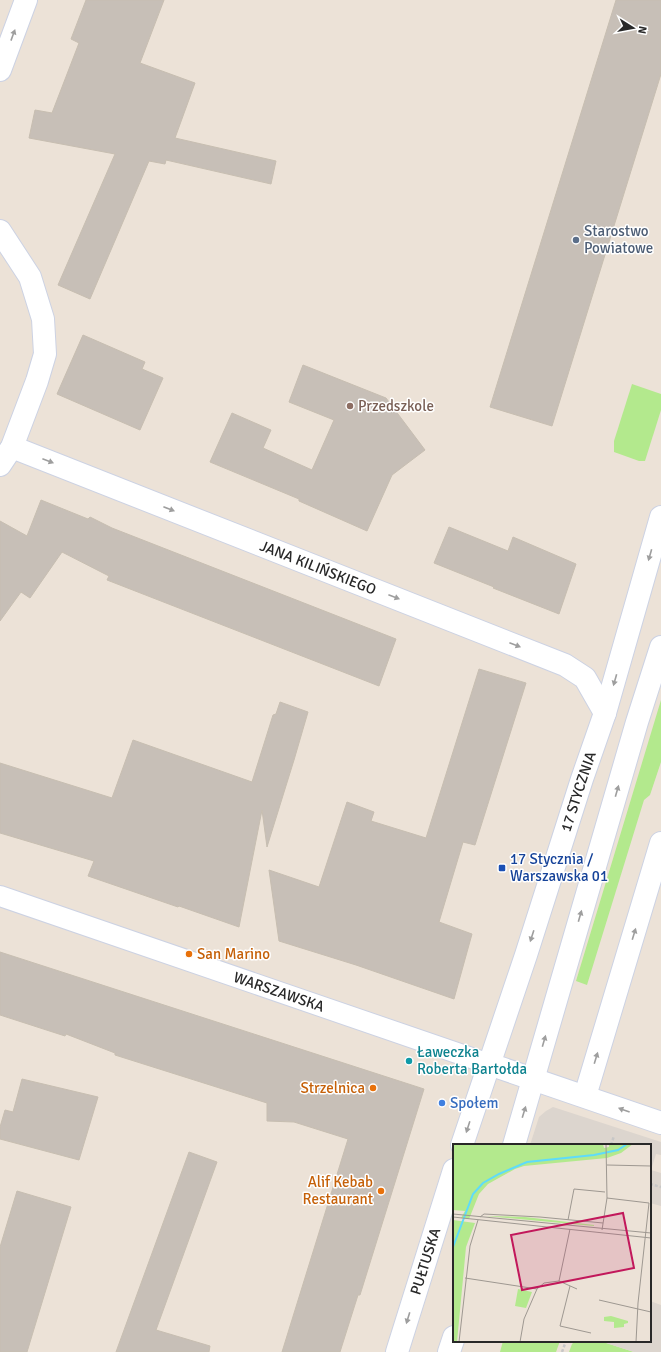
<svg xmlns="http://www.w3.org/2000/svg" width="661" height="1352" viewBox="0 0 661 1352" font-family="Signika,sans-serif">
<rect width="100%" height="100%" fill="#ece2d7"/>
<g fill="#b3e98d">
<polygon points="632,384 661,394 661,410 645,461 639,461 614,452 614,441"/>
<polygon points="661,700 661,762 650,795 644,800 587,985 576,981"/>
<polygon points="503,1341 560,1341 556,1352 500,1352"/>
<polygon points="575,1341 600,1341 634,1352 569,1352 572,1344"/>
</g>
<g fill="#dcd5ce">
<polygon points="553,1107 661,1142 661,1155 656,1154 651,1170 661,1173 661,1206 650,1203 650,1145 627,1145 622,1144 622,1145 530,1145 539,1117 546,1111"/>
<polygon points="650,1301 661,1305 661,1352 634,1352 600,1341 650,1341"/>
</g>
<g fill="#c7bfb7" stroke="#c7beb1">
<polygon points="86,0 164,0 140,63 195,83 175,138 276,161 271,184 166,160 165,164 149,161 90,299 58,285 115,154 29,138 35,110 52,113 79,43 71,39"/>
<polygon points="616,0 661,0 661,74 552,426 490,407"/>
<polygon points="83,335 145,362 142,369 163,378 140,430 57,394"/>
<polygon points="303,365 386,398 425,450 392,475 367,531 299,501 299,499 210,462 232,413 271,430 263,448 312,470 334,420 289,402"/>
<polygon points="41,500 88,519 90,517 112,528 396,639 379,686 107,580 109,576 62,552 30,598 21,592 0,621 0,521 27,536"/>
<polygon points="449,527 508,551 513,537 576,564 559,614 493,588 494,587 434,563"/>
<polygon points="479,669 526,683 475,845 463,842 439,922 472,934 454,999 356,965 279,941 269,870 319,887 347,802 374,812 371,821 426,838"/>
<polygon points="280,702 308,712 294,760 267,847 262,810 239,927 179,906 178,907 88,876 94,861 0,833 0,763 112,798 133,740 252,782 273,715 276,714"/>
<polygon points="0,952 424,1089 360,1295 358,1295 340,1352 282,1352 348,1139 294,1122 267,1121 267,1103 115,1055 115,1053 66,1034 65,1036 0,1015"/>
<polygon points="22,1079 98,1097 79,1160 0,1139 0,1127 5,1110 13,1112"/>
<polygon points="189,1152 217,1162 156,1330 210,1346 209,1352 116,1352"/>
<polygon points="17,1191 71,1207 27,1352 0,1352 0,1247"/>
</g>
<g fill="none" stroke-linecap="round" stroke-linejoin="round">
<g stroke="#ccd2e3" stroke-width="22">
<g id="pedestrian">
<path id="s1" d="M 0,896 L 489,1064"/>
</g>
</g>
<g stroke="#ccd2e3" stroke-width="24">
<g id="minor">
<polyline points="0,70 26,0"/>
<polyline points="0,231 30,277 43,319 45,354 37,381 12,447 0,465"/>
<path id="s2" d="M 12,447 L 565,665 L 585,678 L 605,713"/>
<polyline points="489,1064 661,1123"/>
<polyline points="585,1096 661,843"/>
</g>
</g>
<g stroke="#ccd2e3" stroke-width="24">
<g id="secondary">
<path id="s3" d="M 462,1145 L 526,955 L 582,779 L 605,713 L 661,517"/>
<polyline points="514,1145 637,722 661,647"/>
<path id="s4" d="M 397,1352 L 454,1170"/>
<polyline points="449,1352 454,1337"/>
</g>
</g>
<g stroke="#c7c7c7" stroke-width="2.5" stroke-dasharray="3 2" stroke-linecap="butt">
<polyline points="611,1145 614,1136"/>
<polyline points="650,1184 661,1187"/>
<polyline points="562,1352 566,1341"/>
</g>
<use href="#pedestrian" stroke="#fff" stroke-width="20"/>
<use href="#minor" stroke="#fff" stroke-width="22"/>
<use href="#secondary" stroke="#fff" stroke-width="22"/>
</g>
<defs><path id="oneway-solid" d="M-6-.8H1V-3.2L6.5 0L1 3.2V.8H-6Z"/></defs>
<g fill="#9e9e9e">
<use href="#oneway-solid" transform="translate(13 35) rotate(-70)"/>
<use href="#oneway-solid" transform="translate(48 461) rotate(21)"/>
<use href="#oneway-solid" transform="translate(169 509) rotate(21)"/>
<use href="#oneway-solid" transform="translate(650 555) rotate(106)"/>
<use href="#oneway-solid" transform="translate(394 597) rotate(21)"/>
<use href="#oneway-solid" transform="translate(515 645) rotate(21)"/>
<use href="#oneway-solid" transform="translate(615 680) rotate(106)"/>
<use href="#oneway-solid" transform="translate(617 791) rotate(-74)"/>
<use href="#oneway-solid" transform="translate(580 916) rotate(-74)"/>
<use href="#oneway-solid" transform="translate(634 934) rotate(-73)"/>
<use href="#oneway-solid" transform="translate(532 936) rotate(108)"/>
<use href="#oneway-solid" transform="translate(544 1041) rotate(-74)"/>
<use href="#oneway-solid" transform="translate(596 1058) rotate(-73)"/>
<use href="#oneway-solid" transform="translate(624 1110) rotate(-160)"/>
<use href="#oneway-solid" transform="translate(524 1112) rotate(-73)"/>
<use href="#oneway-solid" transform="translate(468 1127) rotate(108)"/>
<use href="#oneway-solid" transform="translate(408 1318) rotate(107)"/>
</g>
<circle fill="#5c6f8a" stroke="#fff" stroke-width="1.5" cx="576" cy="240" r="4"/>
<circle fill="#8d6e63" stroke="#fff" stroke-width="1.5" cx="350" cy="406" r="4"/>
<rect fill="#1a4fb4" stroke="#fff" stroke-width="1.5" x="498" y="864" width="8" height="8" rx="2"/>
<g fill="#e8710a" stroke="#fff" stroke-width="1.5">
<circle cx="189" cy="954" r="4"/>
<circle cx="373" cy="1088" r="4"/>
<circle cx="381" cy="1191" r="4"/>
</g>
<circle fill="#0f9aa8" stroke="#fff" stroke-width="1.5" cx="409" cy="1061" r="4"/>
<circle fill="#3f7fe0" stroke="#fff" stroke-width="1.5" cx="442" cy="1103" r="4"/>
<g text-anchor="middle" stroke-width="3" stroke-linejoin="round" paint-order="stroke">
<g font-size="15" fill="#4e5e75" stroke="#fff" text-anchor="start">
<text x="584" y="236">Starostwo<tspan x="584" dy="17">Powiatowe</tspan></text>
</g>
<g font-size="15" fill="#785e54" stroke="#fff" text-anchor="start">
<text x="358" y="411">Przedszkole</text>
</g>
<g font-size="15" fill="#282828" stroke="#fff">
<text dy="5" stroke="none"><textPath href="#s2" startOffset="329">JANA KILIŃSKIEGO</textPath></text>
<text dy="5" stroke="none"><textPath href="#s3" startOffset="372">17 STYCZNIA</textPath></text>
<text dy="5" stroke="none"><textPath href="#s1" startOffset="295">WARSZAWSKA</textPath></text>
<text dy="5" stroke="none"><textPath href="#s4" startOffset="95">PUŁTUSKA</textPath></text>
</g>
<g font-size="15" fill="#164399" stroke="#fff" text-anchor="start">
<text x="510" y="864">17 Stycznia /<tspan x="510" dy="17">Warszawska 01</tspan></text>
</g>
<g font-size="15" fill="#c56008" stroke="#fff" text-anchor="end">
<text x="197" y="959" text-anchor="start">San Marino</text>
<text x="365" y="1093">Strzelnica</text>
<text x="373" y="1187">Alif Kebab<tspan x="373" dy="17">Restaurant</tspan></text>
</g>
<g font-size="15" fill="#0d838f" stroke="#fff" text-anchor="start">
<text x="417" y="1057">Ławeczka<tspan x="417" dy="17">Roberta Bartołda</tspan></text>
</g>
<g font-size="15" fill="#366cbe" stroke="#fff" text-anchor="start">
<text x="450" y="1108">Społem</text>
</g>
</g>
<g transform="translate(453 1144)">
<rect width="198" height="198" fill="#ece2d7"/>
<path d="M 0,0 L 150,0 L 151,4 L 156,3 L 156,0 L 180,0 L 168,9 L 154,14 L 71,22 L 62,25 L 35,40 L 26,50 L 16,75 L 8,74 L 12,67 L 0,66 ZM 33,72 L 72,73 L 141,81 L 141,82 ZM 0,76 L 22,79 L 13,103 L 4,198 L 0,198 ZM 65,145 L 79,148 L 73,164 L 62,162 ZM 158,172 L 175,177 L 175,179 L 171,180 L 171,183 L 161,184 L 161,178 L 151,177 L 151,173 Z" fill="#b3e98d"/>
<path fill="none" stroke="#5edbfa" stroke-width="2" d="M 0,103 L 20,50 L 30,39 L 46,30 L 74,18 L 141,11 L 165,6 L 174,0"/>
<path fill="none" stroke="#9e9891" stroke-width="1" d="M 153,0 L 154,54M 154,21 L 198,22M 0,70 L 198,89M 0,73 L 198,94M 27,73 L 31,70 L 87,73 L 150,79M 115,76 L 121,45 L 152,48M 149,86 L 154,54 L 196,59 L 185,159 L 183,198M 12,134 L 84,145M 106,137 L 117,85M 117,142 L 107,182 L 138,189M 146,156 L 198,168M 6,198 L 17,102 L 25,76M 67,198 L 71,175 L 84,145 L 91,139 L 106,137 L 124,145"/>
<path fill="#c2185b" fill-opacity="0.15" stroke="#c2185b" stroke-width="2" d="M 170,69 L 181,124 L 69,146 L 58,91 Z"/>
<rect width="198" height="198" fill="none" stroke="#282828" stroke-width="2"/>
</g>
<g transform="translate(633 28) rotate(101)" stroke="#ffffff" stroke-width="3" paint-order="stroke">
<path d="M0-3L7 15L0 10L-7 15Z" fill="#282828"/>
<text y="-6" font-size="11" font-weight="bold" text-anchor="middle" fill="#282828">N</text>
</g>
</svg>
